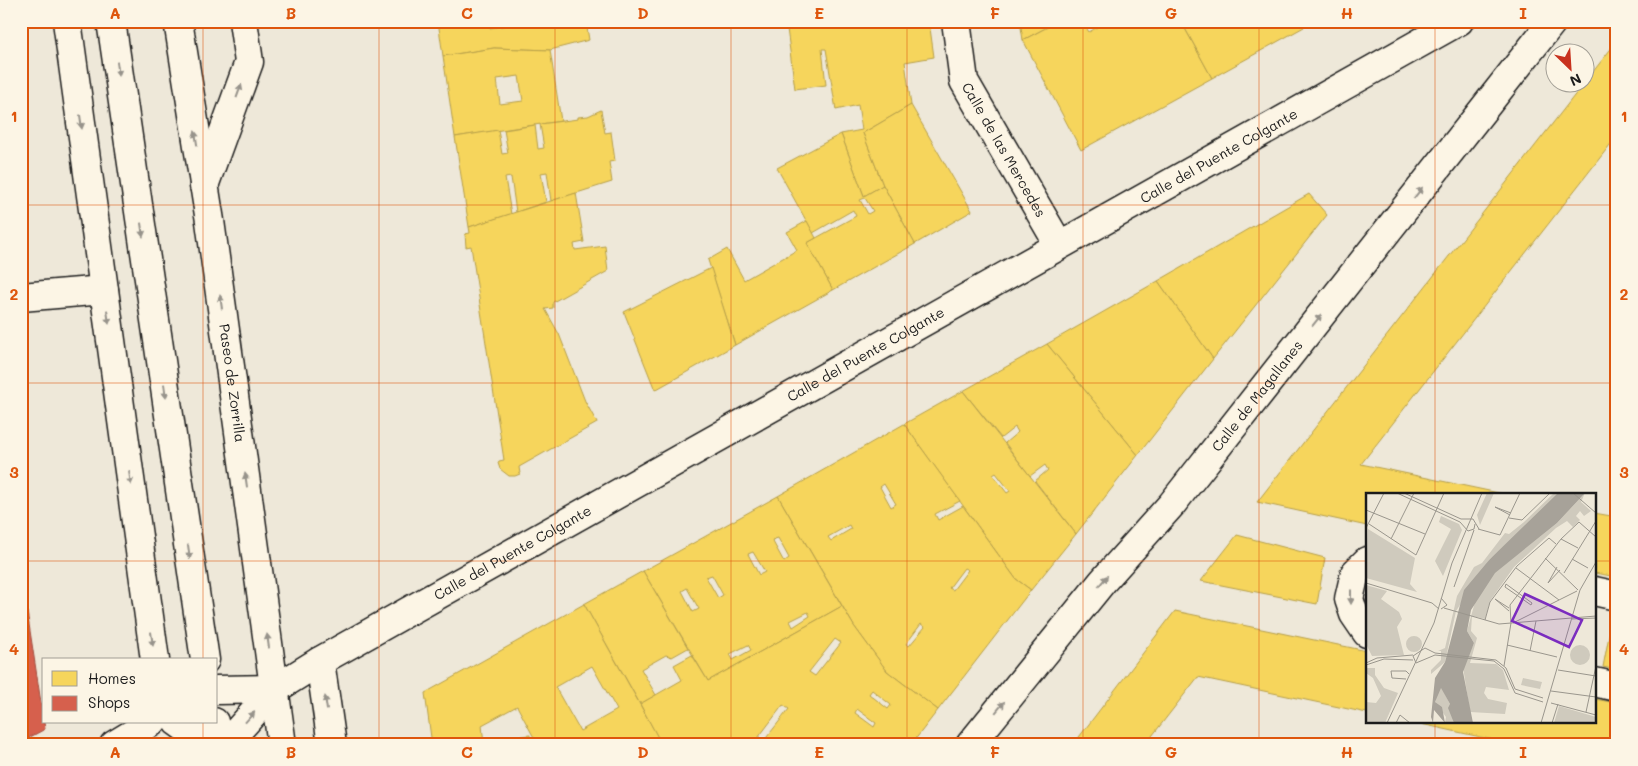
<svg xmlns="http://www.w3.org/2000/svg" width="1638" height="766" viewBox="0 0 1638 766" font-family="Mali,sans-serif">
<rect width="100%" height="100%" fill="#eee8d9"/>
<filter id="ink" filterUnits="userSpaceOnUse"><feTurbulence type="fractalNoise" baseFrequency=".02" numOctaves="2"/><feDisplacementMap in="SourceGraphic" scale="10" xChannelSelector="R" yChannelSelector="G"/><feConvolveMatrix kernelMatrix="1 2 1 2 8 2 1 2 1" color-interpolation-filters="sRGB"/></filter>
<g filter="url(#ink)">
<g fill="#f6d55c" stroke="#b59e49" fill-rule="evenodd">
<polygon points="438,21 496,21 490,22 490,28 534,21 586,21 589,40 550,50 494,48 443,56"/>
<polygon points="656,21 683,21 659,30"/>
<polygon points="786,21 929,21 934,57 905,62 911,105 863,133 883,185 864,196 841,134 862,130 858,105 836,110 826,49 822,49 826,85 795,89"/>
<polygon points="1020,21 1059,21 1023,40"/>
<polygon points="1059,21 1082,21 1089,32 1108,21 1156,21 1157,23 1161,21 1181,21 1212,78 1081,150 1023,40"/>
<polygon points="1181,21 1301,21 1304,27 1212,78"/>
<polygon points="1617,41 1617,136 1361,464 1508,495 1367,495 1367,526 1257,502"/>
<path d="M 494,48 L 550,50 L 561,121 L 455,137 L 443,56 ZM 519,76 L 523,101 L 500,104 L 497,79 Z"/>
<polygon points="911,105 972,211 915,244 883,185 863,133"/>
<polygon points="601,110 605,133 611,132 615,161 609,162 612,182 551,201 547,172 541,173 546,202 516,212 511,177 505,178 511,214 469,227 455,137 498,130 502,154 508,153 504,130 535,125 538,149 544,148 540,124 578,119 578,117 588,116"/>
<path d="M 841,134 L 864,196 L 883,185 L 915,244 L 833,290 L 807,243 L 856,216 L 853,210 L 813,233 L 777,168 ZM 865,198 L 873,211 L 868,214 L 860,200 Z"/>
<polygon points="576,193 584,242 574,244 575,250 605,246 608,271 553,302 553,308 545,309 559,334 585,401 597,423 519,467 520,474 515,476 509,476 500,469 498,463 499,461 504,460 471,246 466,247 465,234 470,233 469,227"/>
<polygon points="1309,194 1327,215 1213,359 1158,281"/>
<polygon points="807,221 816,238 807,243 833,290 735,345 708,260 727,249 744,280 797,250 787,232"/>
<polygon points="711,268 735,345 655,390 624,312"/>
<polygon points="1158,281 1213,359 1138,455 1047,344"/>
<polygon points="1047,344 1138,455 1076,534 1035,481 1048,470 1045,465 1030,476 1005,443 1018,432 1015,427 1001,438 963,391"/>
<path d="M 963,391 L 1076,534 L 1031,590 L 1016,579 L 904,424 ZM 996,473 L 1010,491 L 1007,493 L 993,475 Z"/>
<path d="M 904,424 L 960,501 L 935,514 L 938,520 L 963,506 L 1016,579 L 1031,590 L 938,710 L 887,671 L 854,626 L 778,496 ZM 884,484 L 896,504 L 891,507 L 880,487 ZM 849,525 L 851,529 L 831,541 L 828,537 ZM 964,568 L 968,570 L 953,590 L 949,588 ZM 921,624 L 925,627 L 909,646 L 906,644 Z"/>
<path d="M 778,496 L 842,606 L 708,681 L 643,571 ZM 778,538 L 789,558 L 784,562 L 772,540 ZM 753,552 L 765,572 L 759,575 L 748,554 ZM 712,575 L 723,595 L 718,598 L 706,577 ZM 687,588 L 699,609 L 693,612 L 682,591 ZM 808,612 L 810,616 L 793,627 L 790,621 ZM 748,645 L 751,650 L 733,660 L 730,654 Z"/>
<polygon points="1594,513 1617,517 1617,577 1594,573"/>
<polygon points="1237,535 1325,558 1317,604 1201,581"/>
<polygon points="643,571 688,648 672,657 666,655 641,669 656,695 640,704 584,604"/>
<path d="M 584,604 L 662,744 L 538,745 L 517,706 L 482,725 L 484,745 L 432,745 L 425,693 ZM 592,666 L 617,710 L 580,731 L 555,687 Z"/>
<path d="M 842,606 L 854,626 L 887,671 L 938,710 L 911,745 L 662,745 L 640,704 L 682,680 L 674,665 L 692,655 L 708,681 ZM 835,639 L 841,643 L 815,676 L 809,672 ZM 872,690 L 891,705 L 888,709 L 869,694 ZM 783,705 L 789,709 L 763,742 L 758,738 ZM 857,709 L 876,723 L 874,727 L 855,713 Z"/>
<polygon points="1175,611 1367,651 1367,713 1198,677 1145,745 1073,745"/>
<polygon points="1612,620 1617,620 1617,670 1603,667"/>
<polygon points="1594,699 1617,703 1617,745 1517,745 1412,722 1594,722"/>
<polygon points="530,735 531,745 490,745 489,740"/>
</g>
<polygon fill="#d6604d" stroke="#9e4c3e" points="21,572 45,729 21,742"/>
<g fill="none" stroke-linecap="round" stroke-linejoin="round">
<g stroke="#1c1c1c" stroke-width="31">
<g id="minor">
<polyline points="67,21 155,660"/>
<path id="s1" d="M 956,21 L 964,81 L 1059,245"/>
<polyline points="204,186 249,62 243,21"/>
<polyline points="21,297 104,290"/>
<polyline points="1367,561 1355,573 1349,599 1354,614 1367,633"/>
<polyline points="1594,591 1617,596"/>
<polyline points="320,661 332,745"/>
<polyline points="1594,682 1617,687"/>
<polyline points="216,690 275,689"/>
<polyline points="177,722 209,745"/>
<polyline points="114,745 152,722"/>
<path id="s2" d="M 225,745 L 275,689 L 320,661 L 1459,21"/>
<path id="s3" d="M 970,745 L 1103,581 L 1172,504 L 1553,21"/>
</g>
</g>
<g stroke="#1c1c1c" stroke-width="31">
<g id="major">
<polyline points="111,21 205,660"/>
<path id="s4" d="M 178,21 L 210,221 L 282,745"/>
<polyline points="214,722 218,745"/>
</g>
</g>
<use href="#minor" stroke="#fcf5e5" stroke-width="28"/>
<use href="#major" stroke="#fcf5e5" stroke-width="28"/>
</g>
<defs><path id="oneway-solid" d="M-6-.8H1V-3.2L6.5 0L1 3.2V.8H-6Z" transform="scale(1.25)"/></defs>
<g fill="#97938b">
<use href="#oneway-solid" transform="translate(118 69) rotate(82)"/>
<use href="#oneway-solid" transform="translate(239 91) rotate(-70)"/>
<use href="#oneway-solid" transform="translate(81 122) rotate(82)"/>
<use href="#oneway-solid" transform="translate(196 138) rotate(-99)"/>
<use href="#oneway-solid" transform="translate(1418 193) rotate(-52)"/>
<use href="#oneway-solid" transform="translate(142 230) rotate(82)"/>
<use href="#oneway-solid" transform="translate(221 302) rotate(-98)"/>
<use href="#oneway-solid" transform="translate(108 317) rotate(82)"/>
<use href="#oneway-solid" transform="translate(1317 320) rotate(-52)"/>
<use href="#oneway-solid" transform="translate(165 391) rotate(82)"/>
<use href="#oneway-solid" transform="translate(130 478) rotate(82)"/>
<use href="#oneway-solid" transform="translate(246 480) rotate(-98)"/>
<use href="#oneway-solid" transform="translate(189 552) rotate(82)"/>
<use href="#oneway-solid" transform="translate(1103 581) rotate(-50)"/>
<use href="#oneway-solid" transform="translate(1351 597) rotate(90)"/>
<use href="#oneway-solid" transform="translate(152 639) rotate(82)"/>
<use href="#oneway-solid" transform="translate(268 641) rotate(-98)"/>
<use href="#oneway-solid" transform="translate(326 703) rotate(-98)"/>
<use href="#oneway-solid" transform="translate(1000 707) rotate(-51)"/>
<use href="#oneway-solid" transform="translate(250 717) rotate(-48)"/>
</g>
</g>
<path fill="none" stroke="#de560d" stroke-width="1" stroke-opacity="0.55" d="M 203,21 L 203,660M 379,21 L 379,745M 555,21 L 555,745M 731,21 L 731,745M 907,21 L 907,745M 1083,21 L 1083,745M 1259,21 L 1259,745M 1435,21 L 1435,495M 21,205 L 1617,205M 21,383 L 1617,383M 21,561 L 1367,561M 1594,561 L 1617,561M 203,722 L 203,745M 1435,722 L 1435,745"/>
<g text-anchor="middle" stroke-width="5" stroke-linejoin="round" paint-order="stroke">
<g font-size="14" fill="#1c1c1c" stroke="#fcf5e5">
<text dy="5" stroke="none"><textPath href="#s1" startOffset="140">Calle de las Mercedes</textPath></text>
<text dy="5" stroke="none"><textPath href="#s2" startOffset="1159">Calle del Puente Colgante</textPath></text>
<text dy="5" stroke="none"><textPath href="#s2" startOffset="754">Calle del Puente Colgante</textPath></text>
<text dy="5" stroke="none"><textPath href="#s4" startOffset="366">Paseo de Zorrilla</textPath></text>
<text dy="5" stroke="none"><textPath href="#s3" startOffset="452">Calle de Magallanes</textPath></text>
<text dy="5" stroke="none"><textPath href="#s2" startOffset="349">Calle del Puente Colgante</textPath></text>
</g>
</g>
<g transform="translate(1366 493)">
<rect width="230" height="230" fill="#eee8d9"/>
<path d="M 121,0 L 128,0 L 114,32 L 111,22 ZM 188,0 L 192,0 L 188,7 L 124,66 L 90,118 L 79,169 L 65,181 L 65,177 L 75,167 L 75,158 L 72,158 L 79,155 L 91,103 L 108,74 L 116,70 L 139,40 L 143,41 L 158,29 ZM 219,0 L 215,9 L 225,18 L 218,23 L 214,18 L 210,23 L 214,27 L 207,34 L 201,28 L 190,35 L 148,74 L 124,108 L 119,126 L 106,123 L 105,138 L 111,145 L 104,170 L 130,171 L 137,177 L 143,197 L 120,194 L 118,200 L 122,206 L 141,210 L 139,221 L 104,219 L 97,174 L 108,150 L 101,138 L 109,109 L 128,80 L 191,30 ZM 75,23 L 93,31 L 96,37 L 77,83 L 69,68 L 85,36 L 73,29 ZM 2,36 L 49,65 L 44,91 L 51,99 L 0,85 ZM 0,92 L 21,98 L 15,106 L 33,119 L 36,126 L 31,134 L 38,162 L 6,163 L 0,151 ZM40 151a8 8 0 1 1 16 0a8 8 0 1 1-16 0ZM204 162a10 10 0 1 1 20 0a10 10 0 1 1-20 0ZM 0,175 L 9,175 L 9,182 L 18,195 L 32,200 L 19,230 L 0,230 L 0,209 L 10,210 L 15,203 L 7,185 L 0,180 ZM 157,185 L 176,189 L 174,196 L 155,192 ZM 75,194 L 84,211 L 88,230 L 79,230 L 80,224 L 69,209 L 72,195 ZM 193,213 L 230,224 L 230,230 L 188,230 Z" fill="#cfcabd"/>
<path d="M 192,0 L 219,0 L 191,30 L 129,80 L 105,117 L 101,138 L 108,150 L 97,179 L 107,230 L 88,230 L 82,215 L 84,211 L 75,195 L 69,209 L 76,214 L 79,230 L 68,217 L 67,230 L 65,224 L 69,185 L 79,169 L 98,97 L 124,66 Z" fill="#a7a299"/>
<path fill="none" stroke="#9a968d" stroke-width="1" d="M 31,0 L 94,29 L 102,38 L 108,36 L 109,31M 38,0 L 95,26 L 107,26 L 113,36M 207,0 L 230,20M 0,17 L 59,41M 144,22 L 129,14 L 145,20M 143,25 L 156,27 L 184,0M 3,31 L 50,62 L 78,0M 0,35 L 18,0M 112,36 L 134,42 L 154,0M 25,46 L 48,0M 195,46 L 212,55M 179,65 L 212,97M 206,66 L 222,75M 191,74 L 182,90 L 194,77M 150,75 L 193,107M 198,80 L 230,28M 0,90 L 66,110 L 73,116M 140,91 L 166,110 L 165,112 L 139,94 ZM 88,94 L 108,37M 78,115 L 133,131 L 230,123M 143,115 L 129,106 L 143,118M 75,116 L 81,112 L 75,105M 206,126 L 230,125M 119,127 L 124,109 L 151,73 L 183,45 L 190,51M 145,130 L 144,112 L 195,46 L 213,29 L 230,44M 147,130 L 211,98M 141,152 L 191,164M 164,158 L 170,128M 0,170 L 11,165 L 47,162M 0,172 L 18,166 L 47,167M 138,173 L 145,130M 192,177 L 230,183M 40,186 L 26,185 L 25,178 L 40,178 L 43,181M 185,198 L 230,204M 177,209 L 149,200 L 138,176 L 128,168 L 69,162 L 50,170 L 47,163 L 59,155 L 69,160 L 130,167 L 140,175 L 149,196 L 177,205M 185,210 L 230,222M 220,219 L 230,173M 21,230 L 68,130 L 86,70 L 116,0M 30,230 L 34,222 L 44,230M 120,230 L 146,230M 175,230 L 214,97 L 230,69M 186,230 L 192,211"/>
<path fill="#7b2cbf" fill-opacity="0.15" stroke="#7b2cbf" stroke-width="2.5" d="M 159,101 L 216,127 L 203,154 L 146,128 Z"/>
<rect width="230" height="230" fill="none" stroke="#1c1c1c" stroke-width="2.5"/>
</g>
<rect width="1638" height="766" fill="none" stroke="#fcf5e5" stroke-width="55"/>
<rect x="42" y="658" width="175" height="65" fill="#fcf5e5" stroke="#a29e95"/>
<rect x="52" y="671" width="25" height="15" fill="#f6d55c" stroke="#a29e95"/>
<text x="88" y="684" font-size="15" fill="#1c1c1c">Homes</text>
<rect x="52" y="696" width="25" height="15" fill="#d6604d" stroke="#a29e95"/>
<text x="88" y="708" font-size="15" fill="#1c1c1c">Shops</text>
<g transform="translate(1570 68) rotate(155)"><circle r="24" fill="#fcf5e5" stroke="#a29e95"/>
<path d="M0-4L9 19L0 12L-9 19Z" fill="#c8321e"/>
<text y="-8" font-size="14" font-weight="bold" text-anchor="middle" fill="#1c1c1c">N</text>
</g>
<rect x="28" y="28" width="1582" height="710" fill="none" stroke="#de560d" stroke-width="2"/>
<g font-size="16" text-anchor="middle" font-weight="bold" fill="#de560d">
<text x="115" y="19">A</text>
<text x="291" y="19">B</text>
<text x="467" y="19">C</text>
<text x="643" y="19">D</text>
<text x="819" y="19">E</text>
<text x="995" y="19">F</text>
<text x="1171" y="19">G</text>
<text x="1347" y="19">H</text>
<text x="1523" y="19">I</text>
<text x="14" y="122">1</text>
<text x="1624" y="122">1</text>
<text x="14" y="300">2</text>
<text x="1624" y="300">2</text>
<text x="14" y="478">3</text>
<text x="1624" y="478">3</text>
<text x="14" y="655">4</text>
<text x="1624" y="655">4</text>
<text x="115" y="758">A</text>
<text x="291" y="758">B</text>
<text x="467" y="758">C</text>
<text x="643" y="758">D</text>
<text x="819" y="758">E</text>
<text x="995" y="758">F</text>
<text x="1171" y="758">G</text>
<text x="1347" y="758">H</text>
<text x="1523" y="758">I</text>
</g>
</svg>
